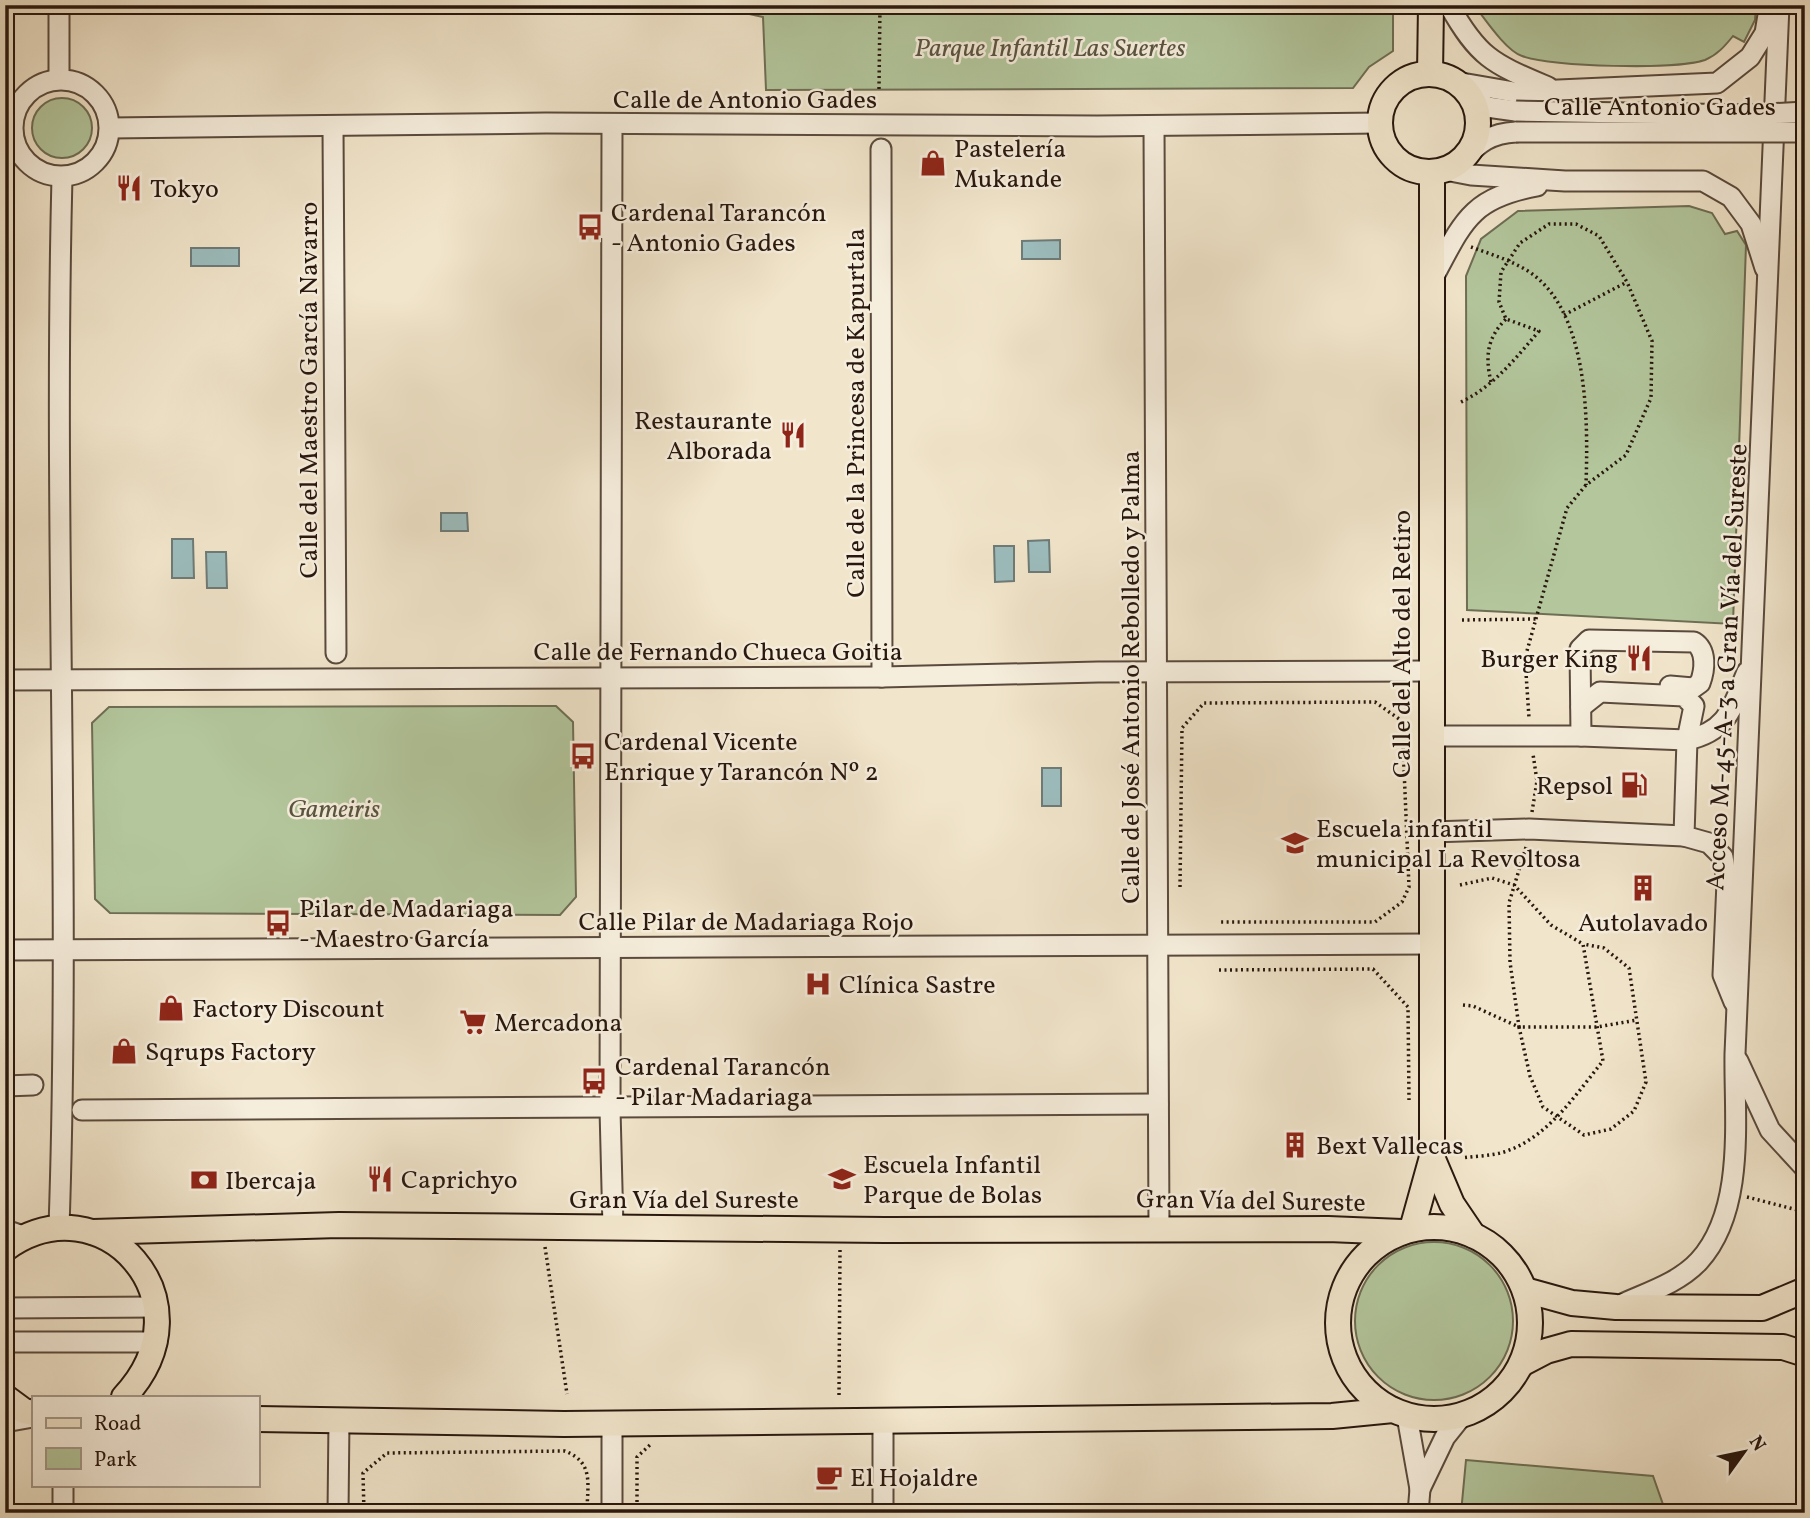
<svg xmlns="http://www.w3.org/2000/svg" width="1810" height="1518" viewBox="0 0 1810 1518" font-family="Vollkorn,serif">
<rect width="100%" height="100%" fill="#f1e5cb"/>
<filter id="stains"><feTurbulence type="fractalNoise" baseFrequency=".00286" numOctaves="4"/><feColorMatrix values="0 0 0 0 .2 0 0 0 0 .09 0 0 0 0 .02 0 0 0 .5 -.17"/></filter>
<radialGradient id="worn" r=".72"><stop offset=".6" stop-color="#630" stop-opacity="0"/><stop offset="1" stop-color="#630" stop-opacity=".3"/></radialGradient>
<g fill="#b3c69c" stroke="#6e6e55" stroke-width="2">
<polygon points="708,5 1393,5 1393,51 1369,67 1353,88 766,90 763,17"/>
<path d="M 1474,5 L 1756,5 L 1755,20 L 1744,42 L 1733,36 C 1725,46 1717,55 1705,60 C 1675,70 1552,67 1522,56 C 1506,51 1485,19 1474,5 Z"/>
<circle cx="62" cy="128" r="30"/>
<polygon points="1689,206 1712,213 1725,234 1737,231 1746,245 1733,624 1467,610 1466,276 1481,239 1518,211"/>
<polygon points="556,706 573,722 576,897 560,915 110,913 95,899 92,723 109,707"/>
<circle cx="1434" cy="1321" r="79"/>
<polygon points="1466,1460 1653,1476 1666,1513 1461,1513"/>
</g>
<g fill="#9cbdbe" stroke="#6e7b78" stroke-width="2">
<polygon points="1060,240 1060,259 1022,259 1022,241"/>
<rect x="191" y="248" width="48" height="18"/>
<polygon points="441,513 467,513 468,531 441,531"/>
<polygon points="172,539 193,539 194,578 172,578"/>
<polygon points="1049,540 1050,572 1029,572 1028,541"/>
<polygon points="994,546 1014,546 1014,581 995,582"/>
<polygon points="206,552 226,552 227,588 207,588"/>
<rect x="1042" y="768" width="19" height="38"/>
</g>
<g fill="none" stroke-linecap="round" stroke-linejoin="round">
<g stroke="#5a4a3d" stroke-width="23">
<g id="minor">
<polyline points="59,5 59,79"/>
<path d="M 1449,5 C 1479,59 1494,64 1548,87"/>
<circle cx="61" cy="128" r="48"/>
<polyline points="1456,82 1514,92 1717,83 1750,57 1765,33 1769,9"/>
<polyline points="1465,90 1487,107 1516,111"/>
<polyline points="612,125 610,1109 613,1228"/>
<polyline points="1154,126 1159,1229"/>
<polyline points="333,127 336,653"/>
<polyline points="110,128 546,123 1097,126 1380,123"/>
<polyline points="881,149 882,677"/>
<path d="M 1462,161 C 1478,143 1491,133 1516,132"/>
<polyline points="1445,170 1471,175 1565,181 1703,181 1731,197 1751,224 1765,268"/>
<path d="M 1433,278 C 1463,222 1470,198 1537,186"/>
<polyline points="5,680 882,677 1098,672 1430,671"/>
<polyline points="1430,736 1581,736 1687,740 1694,706 1684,696 1600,692 1581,707"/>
<path d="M 1581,736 L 1580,649 L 1589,640 L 1694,642 C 1707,650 1705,670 1700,683 L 1693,688 L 1670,686"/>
<polyline points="1431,832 1529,829 1684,836"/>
<polyline points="5,950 1432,944"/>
<path d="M 1734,1002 L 1723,975 L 1727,882 L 1723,857 L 1709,843 L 1684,836 L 1687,740 C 1728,731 1732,708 1747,672"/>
<polyline points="1738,1061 1770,1130 1805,1168"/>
<polyline points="5,1086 33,1085"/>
<polyline points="82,1110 1158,1104"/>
<path d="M 59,1227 C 71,877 53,527 62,177"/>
<polyline points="5,1230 23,1236"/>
<path d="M 1620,1305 C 1646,1293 1679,1283 1699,1261 C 1746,1209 1734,1118 1735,1054 L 1779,5"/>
<polyline points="5,1308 157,1307"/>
<polyline points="5,1342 157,1342"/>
<polyline points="1407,1416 1420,1489 1445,1437 1461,1417"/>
<polyline points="883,1420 883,1513"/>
<polyline points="5,1422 33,1417"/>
<polyline points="612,1423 612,1513"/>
<polyline points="63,1485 63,1513"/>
<polyline points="338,1513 339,1420"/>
<polyline points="1418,1513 1420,1489"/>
</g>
</g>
<g stroke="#28170e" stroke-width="28">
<g id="major">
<circle cx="1429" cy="123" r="49"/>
<polyline points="1430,74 1431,5"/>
<polyline points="1432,1157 1452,1204 1473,1235"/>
<circle cx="1434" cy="1323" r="96"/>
<polyline points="1412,1229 1432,1157 1432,173"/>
<polyline points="93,1232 339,1225 885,1230 1328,1229 1402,1232"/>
<path d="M 5,1249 C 101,1178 214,1301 124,1397"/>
<polyline points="1525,1290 1572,1303 1616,1307 1762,1308 1805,1290"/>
<polyline points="1523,1363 1546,1351 1571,1344 1783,1347 1805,1354"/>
<polyline points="5,1397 24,1411 33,1413"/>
<polyline points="257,1419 564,1424 1332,1416 1393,1410"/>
</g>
</g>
<g stroke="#28170e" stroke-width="3.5" stroke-dasharray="2 3.5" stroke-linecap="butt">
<polyline points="879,89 880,5"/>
<path d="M 1471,247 C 1493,255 1517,262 1535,276 C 1589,319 1588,423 1586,485"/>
<polyline points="1564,315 1627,282"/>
<path d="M 1491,382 C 1485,356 1487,338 1506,319"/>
<path d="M 1461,402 C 1493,387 1516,358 1539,331 L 1506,319 L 1499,302 L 1501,272 L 1520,243 L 1549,224 L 1576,224 L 1599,236 L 1627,282 L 1652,341 L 1651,398 L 1626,455 L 1586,485 L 1567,508 L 1525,658 L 1529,718"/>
<polyline points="1462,620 1536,619"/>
<polyline points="1532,812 1537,781 1533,754"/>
<polyline points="1526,847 1509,903 1510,962 1519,1027 1597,1027 1637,1020"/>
<path d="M 1460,885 L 1492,878 L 1514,885 L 1551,925 L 1583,944 L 1603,1061 C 1576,1094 1548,1138 1504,1152 C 1491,1156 1475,1156 1462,1158"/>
<polyline points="1180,887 1182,728 1204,703 1375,702 1402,721 1409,887 1402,902 1375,922 1218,922"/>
<polyline points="1219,970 1373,969 1408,1007 1409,1100"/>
<polyline points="1463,1005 1473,1006 1519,1027 1530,1076 1543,1107 1584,1135 1611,1129 1634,1111 1646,1082 1629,968 1604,948 1583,944"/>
<polyline points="1747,1197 1805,1212"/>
<polyline points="545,1247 567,1394"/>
<polyline points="839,1395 840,1249"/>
<path d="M 364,1513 L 363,1473 L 387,1453 L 565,1451 C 595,1463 587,1485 587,1513"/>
<polyline points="637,1513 637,1457 651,1444"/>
</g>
<use href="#minor" stroke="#f6eedd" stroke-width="19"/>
<use href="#major" stroke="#f1e5cb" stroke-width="24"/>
<g stroke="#5a4a3d" stroke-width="23" stroke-linecap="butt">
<g id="minor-bridge">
<polyline points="1516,111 1749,115 1805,112"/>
<polyline points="1516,132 1805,132"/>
</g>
</g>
<use href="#minor-bridge" stroke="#f6eedd" stroke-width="19"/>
</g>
<defs>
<g id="shop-bare" transform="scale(2.1)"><path d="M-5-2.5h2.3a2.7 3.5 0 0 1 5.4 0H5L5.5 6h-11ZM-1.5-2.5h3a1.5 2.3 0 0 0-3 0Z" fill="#8f2418" stroke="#f6eedd" stroke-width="2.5" paint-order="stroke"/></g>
<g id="restaurant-bare" transform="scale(2.1)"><path d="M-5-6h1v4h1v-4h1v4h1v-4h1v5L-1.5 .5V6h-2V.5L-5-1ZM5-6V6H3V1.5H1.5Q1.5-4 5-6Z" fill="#8f2418" stroke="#f6eedd" stroke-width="2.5" paint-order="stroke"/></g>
<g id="bus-bare" transform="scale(2.1)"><path d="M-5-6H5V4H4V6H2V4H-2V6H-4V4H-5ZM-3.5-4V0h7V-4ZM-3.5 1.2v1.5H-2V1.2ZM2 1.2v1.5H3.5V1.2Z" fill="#8f2418" stroke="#f6eedd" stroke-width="2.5" paint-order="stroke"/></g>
<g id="fuel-bare" transform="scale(2.1)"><path d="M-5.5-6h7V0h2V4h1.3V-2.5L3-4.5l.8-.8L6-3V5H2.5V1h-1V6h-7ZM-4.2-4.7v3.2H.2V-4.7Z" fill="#8f2418" stroke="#f6eedd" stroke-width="2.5" paint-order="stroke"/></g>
<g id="school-bare" transform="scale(2.1)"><path d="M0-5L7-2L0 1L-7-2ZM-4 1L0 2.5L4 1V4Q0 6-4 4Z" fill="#8f2418" stroke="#f6eedd" stroke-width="2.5" paint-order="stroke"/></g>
<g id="building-bare" transform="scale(2.1)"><path d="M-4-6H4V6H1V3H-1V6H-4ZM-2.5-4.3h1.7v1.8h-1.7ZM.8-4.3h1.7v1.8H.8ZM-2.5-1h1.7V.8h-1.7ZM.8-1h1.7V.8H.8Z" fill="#8f2418" stroke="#f6eedd" stroke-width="2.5" paint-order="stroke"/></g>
<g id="hospital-bare" transform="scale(2.1)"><path d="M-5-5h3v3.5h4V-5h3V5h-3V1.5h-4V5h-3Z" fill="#8f2418" stroke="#f6eedd" stroke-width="2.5" paint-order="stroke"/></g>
<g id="supermarket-bare" transform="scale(2.1)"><path d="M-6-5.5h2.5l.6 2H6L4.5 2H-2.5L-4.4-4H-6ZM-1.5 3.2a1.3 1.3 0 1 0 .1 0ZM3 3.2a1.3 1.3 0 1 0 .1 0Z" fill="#8f2418" stroke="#f6eedd" stroke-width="2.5" paint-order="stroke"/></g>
<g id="bank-bare" transform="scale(2.1)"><path d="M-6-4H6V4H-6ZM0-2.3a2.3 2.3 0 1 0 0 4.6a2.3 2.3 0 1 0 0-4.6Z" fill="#8f2418" stroke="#f6eedd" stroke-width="2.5" paint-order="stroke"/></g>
<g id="cafe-bare" transform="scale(2.1)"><path d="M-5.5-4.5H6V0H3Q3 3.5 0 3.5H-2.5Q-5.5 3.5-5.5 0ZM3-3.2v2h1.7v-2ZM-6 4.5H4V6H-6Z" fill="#8f2418" stroke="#f6eedd" stroke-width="2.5" paint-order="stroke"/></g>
</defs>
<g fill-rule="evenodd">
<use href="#shop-bare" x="933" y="163"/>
<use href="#restaurant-bare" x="129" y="188"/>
<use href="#bus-bare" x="590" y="227"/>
<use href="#restaurant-bare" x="793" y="435"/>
<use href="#restaurant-bare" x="1639" y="658"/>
<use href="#bus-bare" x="583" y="756"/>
<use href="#fuel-bare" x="1634" y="785"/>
<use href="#school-bare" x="1295" y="843"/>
<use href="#building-bare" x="1643" y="888"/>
<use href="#bus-bare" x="278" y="923"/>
<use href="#hospital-bare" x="818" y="984"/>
<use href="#shop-bare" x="171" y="1008"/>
<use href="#supermarket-bare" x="473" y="1022"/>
<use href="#shop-bare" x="124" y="1051"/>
<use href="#bus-bare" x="594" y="1081"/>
<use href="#building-bare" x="1295" y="1145"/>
<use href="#restaurant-bare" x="380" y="1179"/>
<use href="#school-bare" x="842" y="1179"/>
<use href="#bank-bare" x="204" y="1180"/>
<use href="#cafe-bare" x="829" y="1477"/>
</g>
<g text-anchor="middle" stroke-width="5" stroke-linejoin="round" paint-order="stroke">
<g font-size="26" font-style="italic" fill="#595440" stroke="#f6eedd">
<text x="1050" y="56">Parque Infantil Las Suertes</text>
<text x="334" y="817">Gameiris</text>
</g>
<g font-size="26" fill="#28170e" stroke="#f6eedd">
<text x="745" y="108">Calle de Antonio Gades</text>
<text x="1660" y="115">Calle Antonio Gades</text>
<text transform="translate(308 390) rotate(-90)" y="9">Calle del Maestro García Navarro</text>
<text transform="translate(855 413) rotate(-90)" y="9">Calle de la Princesa de Kapurtala</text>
<text transform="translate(1401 644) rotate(-90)" y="9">Calle del Alto del Retiro</text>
<text x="718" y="660">Calle de Fernando Chueca Goitia</text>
<text transform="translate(1726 667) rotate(-87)" y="9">Acceso M-45-A-3 a Gran Vía del Sureste</text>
<text transform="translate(1130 677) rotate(-90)" y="9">Calle de José Antonio Rebolledo y Palma</text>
<text x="746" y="930">Calle Pilar de Madariaga Rojo</text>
<text x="684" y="1208">Gran Vía del Sureste</text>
<text transform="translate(1251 1200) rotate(1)" y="9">Gran Vía del Sureste</text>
</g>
<g font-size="26" fill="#28170e" stroke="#f6eedd" text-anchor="start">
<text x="954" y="157">Pastelería<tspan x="954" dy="30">Mukande</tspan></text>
<text x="150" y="197">Tokyo</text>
<text x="611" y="221">Cardenal Tarancón<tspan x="611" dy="30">- Antonio Gades</tspan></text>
<text x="772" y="429" text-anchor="end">Restaurante<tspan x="772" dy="30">Alborada</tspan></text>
<text x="1618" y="667" text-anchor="end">Burger King</text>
<text x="604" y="750">Cardenal Vicente<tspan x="604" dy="30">Enrique y Tarancón Nº 2</tspan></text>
<text x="1613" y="794" text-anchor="end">Repsol</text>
<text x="1316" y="837">Escuela infantil<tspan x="1316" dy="30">municipal La Revoltosa</tspan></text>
<text x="299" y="917">Pilar de Madariaga<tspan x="299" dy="30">- Maestro García</tspan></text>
<text x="1643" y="931" text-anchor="middle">Autolavado</text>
<text x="839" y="993">Clínica Sastre</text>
<text x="192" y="1017">Factory Discount</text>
<text x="494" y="1031">Mercadona</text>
<text x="145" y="1060">Sqrups Factory</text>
<text x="615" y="1075">Cardenal Tarancón<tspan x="615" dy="30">- Pilar Madariaga</tspan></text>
<text x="1316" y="1154">Bext Vallecas</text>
<text x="863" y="1173">Escuela Infantil<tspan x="863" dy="30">Parque de Bolas</tspan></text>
<text x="401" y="1188">Caprichyo</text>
<text x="225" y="1189">Ibercaja</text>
<text x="850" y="1486">El Hojaldre</text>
</g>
</g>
<rect width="1810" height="1518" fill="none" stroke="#f1e5cb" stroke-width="28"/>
<rect x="7" y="7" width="1796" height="1504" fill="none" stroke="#28170e" stroke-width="3.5"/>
<rect x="14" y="14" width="1782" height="1490" fill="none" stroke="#28170e" stroke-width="2"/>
<rect x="32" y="1396" width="228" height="91" fill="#f6eedd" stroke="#a4988a" stroke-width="2"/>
<rect x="46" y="1418" width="35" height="10" fill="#f1e5cb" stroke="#a4988a" stroke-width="2"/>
<text x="94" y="1430" font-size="21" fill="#28170e">Road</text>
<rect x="46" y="1448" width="35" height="21" fill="#b3c69c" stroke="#a4988a" stroke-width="2"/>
<text x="94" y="1466" font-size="21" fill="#28170e">Park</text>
<g transform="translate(1744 1452) rotate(57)" stroke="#f6eedd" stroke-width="5" paint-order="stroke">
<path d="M0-5L12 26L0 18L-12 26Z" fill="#28170e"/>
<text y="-10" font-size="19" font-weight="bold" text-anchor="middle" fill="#28170e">N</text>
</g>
<rect width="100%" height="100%" filter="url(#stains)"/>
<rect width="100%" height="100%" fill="url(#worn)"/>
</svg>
